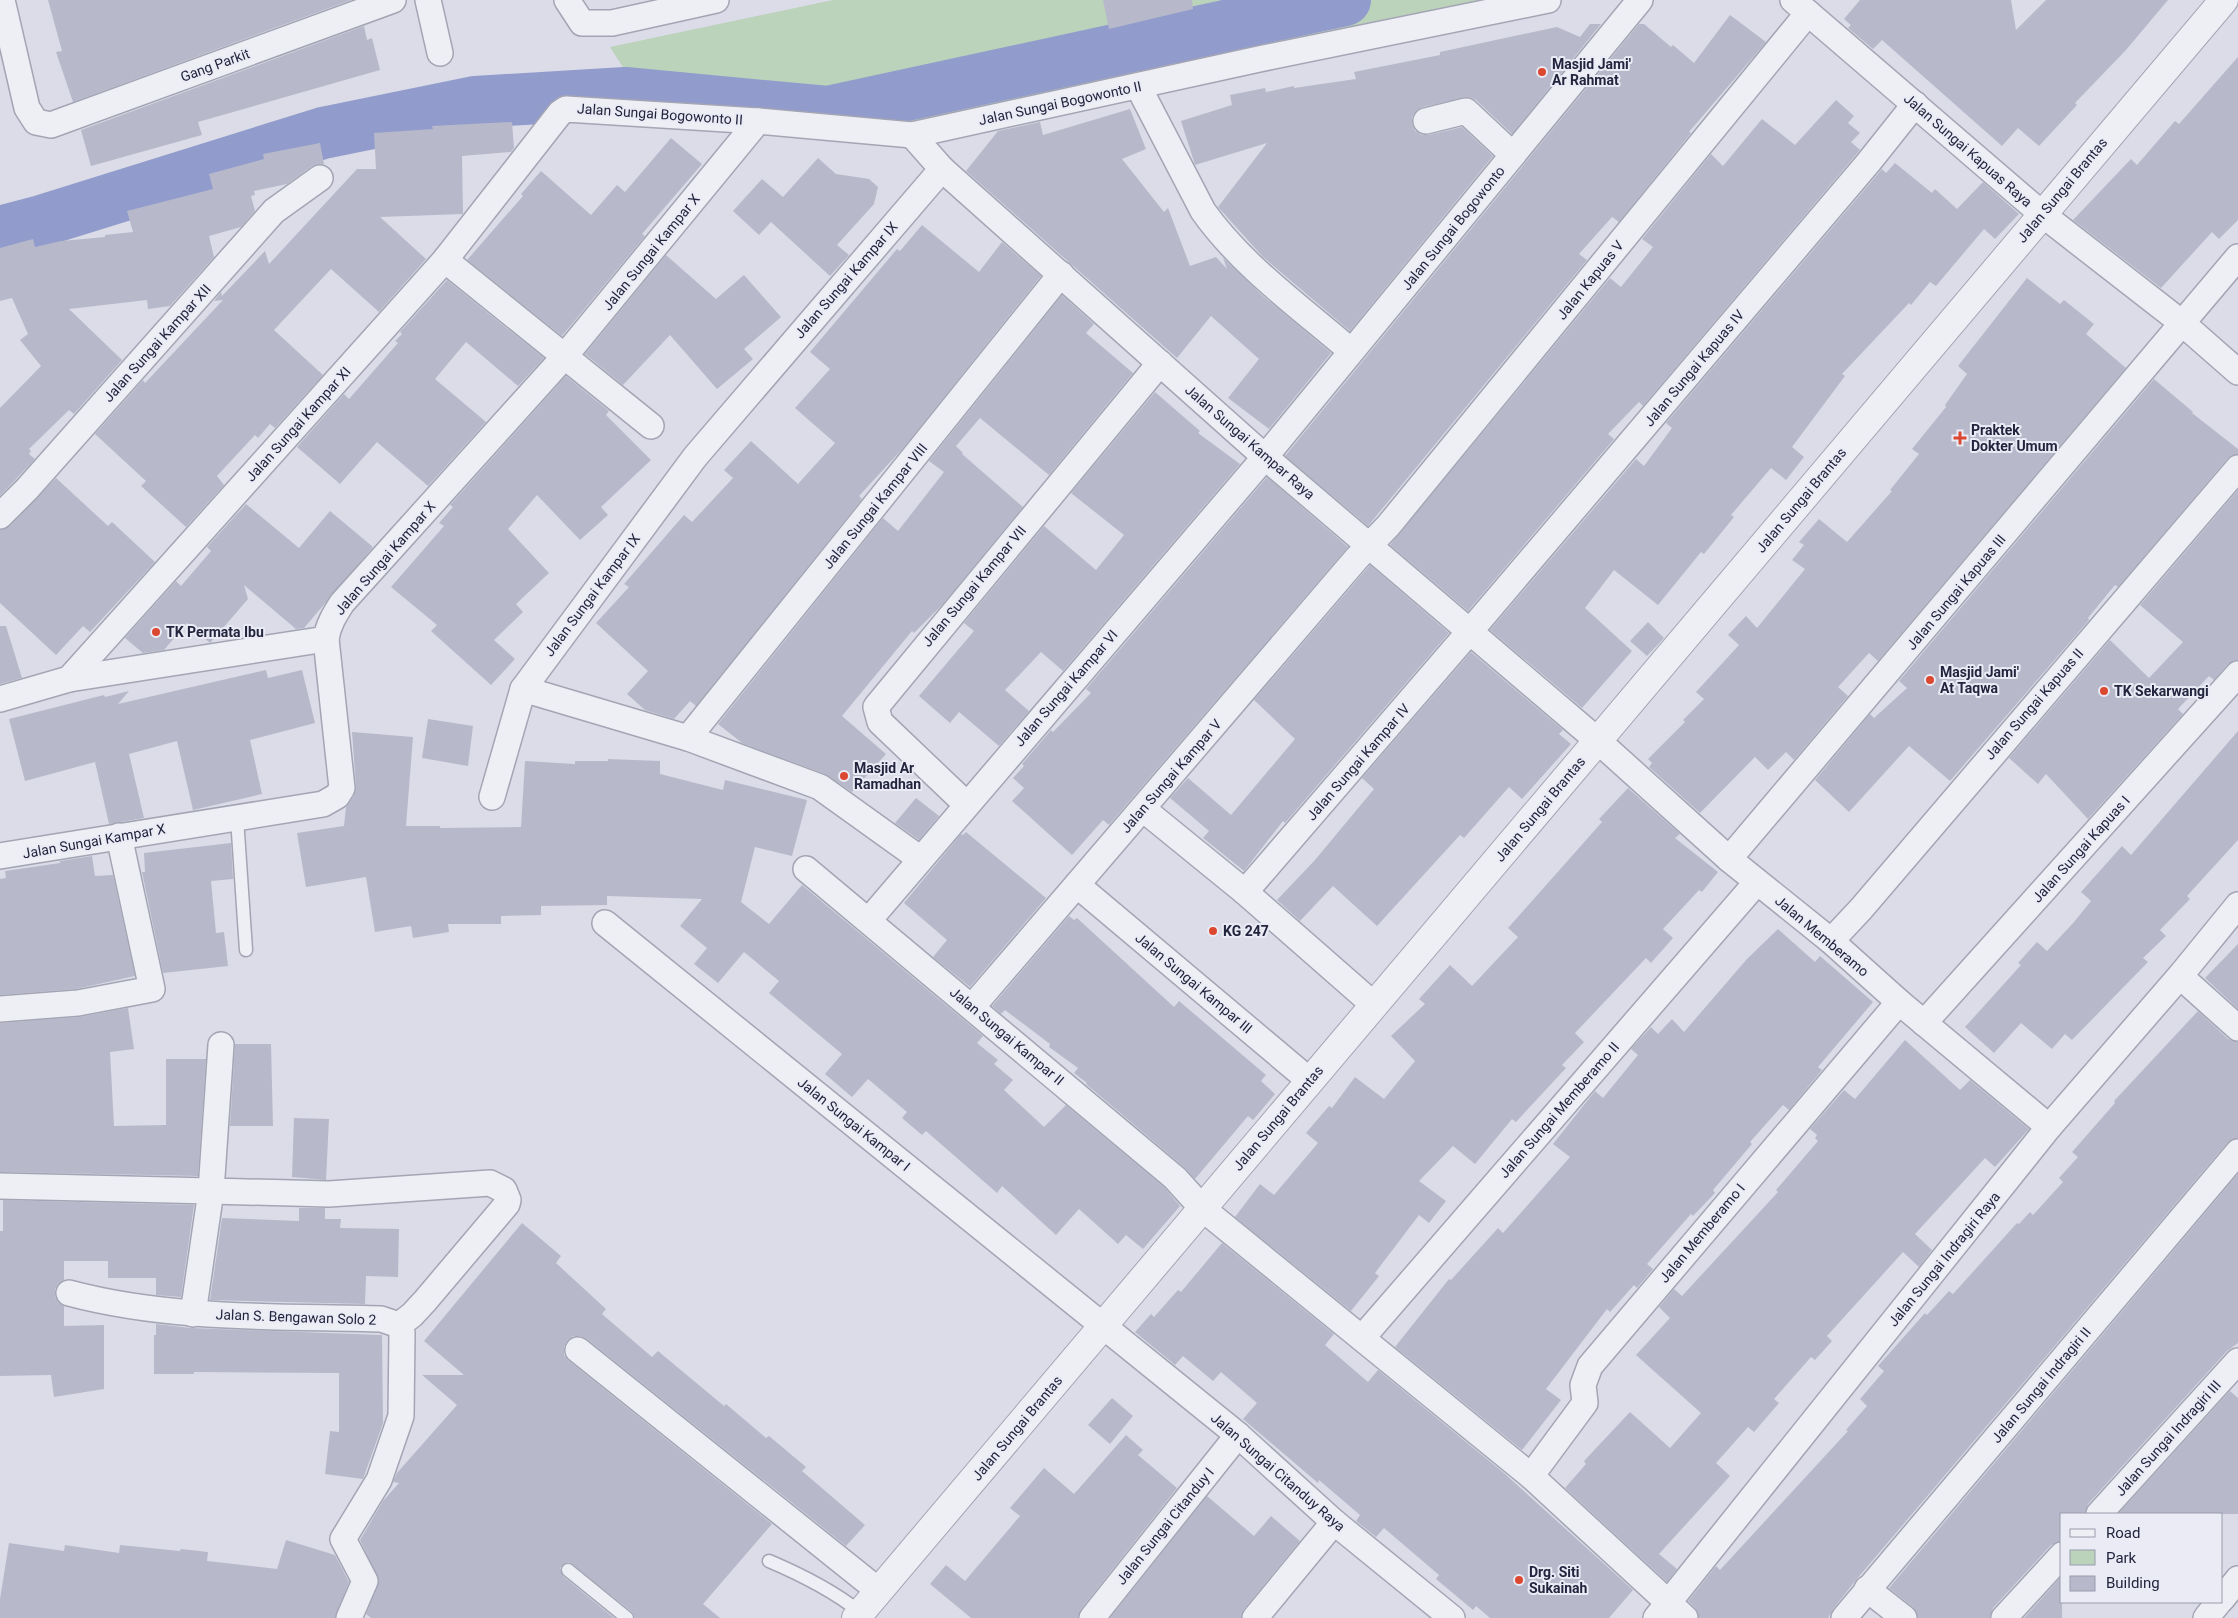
<svg xmlns="http://www.w3.org/2000/svg" width="2238" height="1618" viewBox="0 0 2238 1618" font-family="Roboto,sans-serif">
<rect width="100%" height="100%" fill="#dbdce7"/>
<polygon fill="#bbd2bb" points="833,0 1499,0 1262,52 893,125 642,97 610,47"/>
<g fill="none" stroke-linecap="round" stroke-linejoin="round">
<polyline stroke="#919ccc" stroke-width="52" points="0,232 41,221 323,133 475,102 625,93 828,112 1345,0"/>
</g>
<g fill="#b7b9ca">
<polygon points="48,0 351,0 73,102 56,52 62,51"/>
<polygon points="1103,0 1192,0 1193,9 1109,29"/>
<polygon points="1860,0 2011,0 2016,30 2046,0 2168,0 2126,50 2075,103 2077,105 2039,146 2018,128 2002,146 1882,40 1873,49 1848,28 1851,25 1844,19"/>
<polygon points="1730,15 1766,42 1689,132 1691,133 1619,222 1612,217 1579,254 1587,260 1368,526 1285,456 1639,24 1644,24 1671,47 1673,45 1694,63"/>
<polygon points="1590,24 1601,24 1512,134 1476,100 1469,97 1423,107 1416,111 1412,117 1412,124 1415,131 1422,135 1429,135 1462,127 1493,156 1350,331 1263,257 1218,207 1267,143 1195,165 1181,121 1232,105 1230,95 1265,88 1266,92 1294,86 1294,88 1356,79 1354,72 1440,55 1440,52 1557,27 1580,37"/>
<polygon points="364,26 367,40 372,38 380,70 198,122 202,135 91,166 81,130"/>
<polygon points="2238,57 2238,220 2219,239 2212,232 2161,288 2073,220 2131,159 2137,165 2175,121 2179,124"/>
<polygon points="1836,100 1854,116 1848,123 1860,133 1851,142 1860,150 1643,406 1639,402 1608,434 1614,439 1468,611 1390,545 1610,278 1621,287 1653,247 1642,239 1711,154 1723,166 1762,119 1795,145"/>
<polygon points="1130,109 1146,149 1122,159 1164,212 1168,208 1190,266 1216,257 1227,269 1223,258 1263,296 1331,353 1269,429 1228,398 1259,359 1211,316 1177,358 966,171 998,131 1040,122 1043,135"/>
<polygon points="512,122 514,148 511,152 462,156 463,214 380,217 426,259 379,312 331,269 274,330 323,375 275,428 270,424 258,438 255,435 217,476 224,485 186,527 141,486 146,481 95,434 143,380 145,383 223,300 214,301 221,292 222,296 265,251 269,264 357,169 376,169 374,133 433,129 432,126"/>
<polygon points="671,138 702,164 642,234 645,236 562,336 467,260 523,196 521,194 541,171 591,215 617,185 625,192"/>
<polygon points="320,143 324,164 312,166 287,184 254,191 255,195 251,196 255,211 241,227 209,236 214,257 170,306 148,309 147,300 69,309 122,360 74,414 69,410 29,449 31,451 29,454 35,459 0,496 0,408 41,366 20,340 28,334 12,298 0,301 0,248 33,239 35,247 61,241 105,237 105,235 133,232 127,211 213,189 209,174 264,159 263,154"/>
<polygon points="818,158 836,174 869,179 878,187 874,204 837,245 849,255 830,276 771,222 759,235 733,211 762,179 783,197"/>
<polygon points="1895,163 1932,193 1935,189 1957,209 1983,182 2019,214 1995,239 1984,229 1936,286 1930,282 1911,305 1909,303 1842,374 1845,376 1792,447 1804,457 1786,480 1771,468 1731,515 1734,517 1704,554 1701,552 1658,605 1614,570 1585,608 1632,651 1582,708 1490,630 1636,459 1644,466 1672,428 1666,423 1882,169 1886,173"/>
<polygon points="922,225 979,272 1002,242 1041,276 905,446 859,496 862,499 696,706 690,701 674,719 645,710 627,694 648,671 596,623 629,587 624,584 684,515 692,522 733,478 724,470 751,441 798,484 835,443 795,408 830,369 810,352 897,249 900,251"/>
<polygon points="666,255 716,299 744,275 781,317 744,349 753,359 717,389 670,335 623,385 585,354"/>
<polygon points="2027,278 2060,304 2064,300 2094,324 2086,334 2126,368 1878,661 1869,653 1838,687 1848,696 1794,760 1786,752 1768,770 1755,757 1700,813 1649,767 1652,763 1648,759 1685,722 1683,720 1704,699 1696,692 1739,645 1728,635 1746,616 1757,628 1805,569 1792,560 1804,545 1799,542 1819,519 1847,542 1892,491 1890,490 1919,454 1912,449 1946,407 1945,405 1967,374 1958,366"/>
<polygon points="447,280 544,358 518,386 466,342 435,379 486,422 428,486 377,442 340,484 297,447 344,394 349,399 398,343 395,341 402,334 400,332"/>
<polygon points="1062,295 1094,324 1086,333 1133,373 1049,475 980,418 956,446 963,453 962,454 1023,507 943,604 914,633 912,631 842,716 886,754 852,792 825,774 742,743 718,724 883,518 898,531 944,472 929,461"/>
<polygon points="566,376 609,411 606,415 651,460 601,507 608,515 580,540 537,495 508,529 549,573 516,604 523,612 494,640 515,659 491,685 431,631 437,625 391,587 444,526 439,523 453,507 450,505"/>
<polygon points="2154,379 2193,412 2192,413 2238,449 2238,454 2227,459 2118,587 2115,585 2088,618 2089,620 1950,781 1909,746 1849,812 1815,780 1870,714 1874,718 1907,688 1899,681"/>
<polygon points="1155,392 1200,431 1198,433 1240,464 1063,671 1041,652 1005,690 1029,711 999,746 959,712 950,723 919,696 974,631 964,623 1044,526 1096,570 1124,535 1071,493"/>
<polygon points="1267,477 1348,547 1109,825 1103,820 1072,855 1012,801 1024,788 1013,778 1024,766 1022,764 1051,730 1053,732 1091,693 1086,689"/>
<polygon points="56,478 108,526 112,522 155,562 90,632 83,626 56,655 0,603 0,530 10,526"/>
<polygon points="2238,490 2238,660 2228,664 2214,680 2209,676 2178,709 2183,714 2088,819 2046,774 2038,784 2009,758 2110,640 2149,678 2183,642 2140,605"/>
<polygon points="246,504 299,548 330,511 373,547 304,628 296,629 244,585 248,599 210,643 187,623 164,650 143,653 125,638 176,581 181,586 211,551 207,547"/>
<polygon points="1370,565 1449,633 1285,823 1283,821 1244,871 1203,838 1209,831 1170,798 1188,778 1231,815 1295,739 1254,700"/>
<polygon points="1648,622 1664,638 1647,656 1630,641"/>
<polygon points="0,626 6,626 22,678 0,684"/>
<polygon points="1471,652 1563,730 1559,734 1571,744 1522,799 1509,787 1464,838 1460,835 1377,926 1333,886 1300,921 1277,900 1315,860 1374,789 1362,778"/>
<polygon points="266,670 268,678 302,670 315,723 250,740 262,794 193,810 177,741 129,754 144,818 109,824 95,762 25,781 9,719 104,695 105,697 129,691 118,704"/>
<polygon points="428,719 473,726 468,766 422,758"/>
<polygon points="2238,731 2238,840 2187,896 2190,899 2160,930 2166,936 2143,958 2148,962 2072,1040 2065,1034 2052,1049 2021,1023 1994,1053 1965,1027 2021,965 2018,963 2037,942 2047,951 2074,922 2091,901 2081,892 2122,846 2131,855"/>
<polygon points="352,732 413,737 406,826 440,826 440,828 521,827 525,761 575,764 575,761 608,761 608,759 660,761 660,774 723,790 725,780 807,800 792,856 755,847 741,902 769,924 802,885 983,1036 977,1043 998,1060 994,1064 1013,1080 1004,1090 1044,1127 1066,1105 1165,1188 1180,1206 1143,1249 1126,1235 1118,1244 1079,1209 1056,1235 1002,1186 997,1193 926,1131 922,1135 902,1118 907,1112 868,1079 852,1097 825,1074 842,1054 769,993 779,981 744,952 718,983 694,964 707,948 680,926 702,899 607,896 607,905 541,906 541,915 501,916 501,924 448,924 449,932 413,938 411,926 375,932 366,877 306,887 297,833 344,826 346,807 354,796 356,787"/>
<polygon points="1628,788 1680,834 1675,838 1718,872 1702,892 1699,890 1663,929 1673,938 1651,963 1646,958 1575,1033 1584,1042 1562,1065 1566,1068 1516,1122 1512,1119 1475,1164 1453,1146 1419,1181 1446,1201 1429,1223 1419,1215 1375,1273 1379,1276 1351,1311 1235,1217 1260,1184 1274,1195 1318,1143 1306,1133 1329,1106 1332,1108 1355,1077 1384,1099 1415,1061 1391,1036 1425,1004 1419,999 1450,965 1472,986 1518,937 1508,928 1602,822 1599,819"/>
<polygon points="916,798 939,816 919,840 895,823"/>
<polygon points="966,832 1046,898 970,987 933,957 947,940 904,903 961,834 963,835"/>
<polygon points="231,843 233,879 211,881 216,933 224,932 228,966 163,973 142,872 145,872 144,853"/>
<polygon points="92,856 95,876 113,875 135,976 76,989 0,995 0,879 6,878 5,871 60,863 60,861"/>
<polygon points="1069,916 1074,920 1077,918 1174,1007 1179,1001 1266,1075 1261,1081 1275,1094 1253,1120 1248,1116 1195,1179 1184,1167 1086,1084 1087,1083 1074,1073 1078,1068 1049,1047 1050,1044 1005,1010 1001,1014 992,1006"/>
<polygon points="1778,929 1815,962 1820,956 1873,1002 1818,1067 1822,1070 1789,1110 1783,1105 1750,1142 1752,1144 1713,1190 1715,1193 1693,1216 1691,1214 1647,1264 1653,1269 1637,1288 1634,1285 1610,1312 1607,1309 1546,1389 1561,1400 1522,1450 1395,1347 1449,1279 1451,1280 1498,1228 1503,1233 1570,1157 1553,1144 1595,1091 1603,1098 1638,1055 1631,1049 1651,1027 1658,1034 1672,1019 1684,1032 1747,959"/>
<polygon points="2238,944 2238,1009 2205,978"/>
<polygon points="128,1008 134,1049 110,1052 114,1126 166,1125 166,1059 206,1059 198,1176 0,1172 0,1023 79,1017"/>
<polygon points="2198,1011 2228,1039 2238,1042 2238,1138 2227,1143 1856,1580 1833,1609 1828,1618 1699,1618 1695,1608 1688,1601 1716,1566 1720,1570 1848,1431 1846,1430 1867,1406 1860,1399 1884,1371 1878,1366 1925,1313 1927,1315 1949,1291 1953,1294 2017,1223 2019,1224 2030,1212 2033,1215 2063,1182 2059,1178 2078,1157 2072,1152 2115,1103 2114,1101"/>
<polygon points="1905,1040 1960,1090 1970,1080 2029,1129 1995,1167 1985,1158 1915,1234 1932,1250 1919,1267 1903,1252 1827,1336 1832,1341 1815,1360 1811,1357 1774,1399 1779,1403 1754,1432 1748,1427 1716,1463 1730,1476 1659,1554 1677,1569 1667,1582 1565,1488 1586,1464 1584,1461 1630,1412 1670,1448 1701,1413 1636,1355 1670,1318 1659,1307 1674,1289 1682,1296 1778,1192 1776,1190 1818,1141 1815,1138 1817,1135 1810,1129 1844,1090 1855,1099"/>
<polygon points="235,1044 271,1044 273,1126 230,1126"/>
<polygon points="294,1118 329,1119 326,1180 292,1177"/>
<polygon points="2238,1174 2238,1343 2227,1351 2088,1504 2085,1514 2062,1514 2062,1541 2051,1545 1993,1608 1990,1618 1918,1618 1913,1607 1889,1588"/>
<polygon points="3,1200 194,1205 181,1297 156,1295 156,1278 108,1278 108,1261 64,1261 64,1280 58,1284 55,1289 55,1297 59,1303 64,1306 64,1326 104,1325 104,1389 54,1397 51,1375 0,1376 0,1231 3,1231"/>
<polygon points="299,1208 325,1208 325,1219 341,1219 340,1228 399,1229 398,1277 366,1276 365,1304 210,1300 222,1218 299,1221"/>
<polygon points="522,1223 561,1256 556,1263 606,1309 602,1314 652,1357 658,1351 724,1406 726,1404 766,1438 769,1436 806,1467 802,1471 865,1525 846,1546 587,1339 581,1336 573,1336 567,1341 564,1347 564,1355 569,1361 772,1524 703,1604 720,1618 635,1618 632,1612 569,1562 565,1563 560,1568 563,1576 614,1618 371,1618 366,1614 379,1580 360,1540 383,1501 399,1483 393,1482 397,1473 457,1405 422,1375 464,1375 424,1341"/>
<polygon points="1222,1243 1334,1334 1325,1345 1368,1382 1378,1370 1504,1473 1633,1590 1609,1618 1490,1618 1476,1606 1473,1610 1436,1579 1439,1575 1384,1528 1376,1537 1356,1521 1360,1515 1319,1480 1318,1483 1243,1419 1257,1403 1221,1372 1213,1381 1183,1356 1175,1365 1135,1332 1151,1314 1154,1317 1178,1290 1181,1292"/>
<polygon points="156,1324 191,1328 382,1335 383,1423 363,1479 325,1474 330,1431 339,1432 339,1373 194,1372 194,1374 154,1374 154,1335 156,1335"/>
<polygon points="2230,1391 2238,1398 2238,1514 2118,1514"/>
<polygon points="1112,1398 1133,1416 1110,1444 1088,1425"/>
<polygon points="1126,1435 1143,1450 1138,1455 1177,1488 1081,1609 1078,1618 971,1618 930,1584 946,1565 965,1581 1020,1516 1010,1508 1044,1468 1074,1494"/>
<polygon points="1207,1496 1254,1536 1271,1516 1300,1541 1244,1609 1241,1618 1110,1618"/>
<polygon points="286,1540 335,1555 349,1582 335,1618 0,1618 0,1599 9,1543 64,1551 65,1545 119,1553 120,1545 180,1551 181,1549 208,1552 207,1561 277,1569"/>
<polygon points="2062,1576 2062,1618 2024,1618"/>
</g>
<g fill="none" stroke-linecap="round" stroke-linejoin="round">
<g stroke="#a4a5b4" stroke-width="15">
<g id="service">
<polyline points="237,818 246,950"/>
<path d="M 769,1561 C 802,1575 832,1590 860,1612"/>
<polyline points="568,1570 627,1618"/>
</g>
</g>
<g stroke="#a4a5b4" stroke-width="28">
<g id="minor">
<polyline points="2,0 27,108 36,122 51,125 393,0"/>
<polyline points="428,0 440,53"/>
<polyline points="567,0 582,23 612,23 716,0"/>
<polyline points="1793,0 2042,214 2182,323 2238,372"/>
<path d="M 1138,86 L 1203,211 C 1242,266 1300,307 1351,351"/>
<polyline points="1426,121 1466,111 1513,155"/>
<polyline points="912,135 942,169 1265,457 1597,740 1729,859 1831,941 1899,1002 2049,1127"/>
<polyline points="445,260 651,426"/>
<polyline points="0,516 27,489 274,211 320,178"/>
<polyline points="69,679 326,639"/>
<polyline points="523,689 688,738 820,787 919,858"/>
<polyline points="0,699 69,679 445,260 560,113 566,109 758,121 912,135 1259,59 1548,0"/>
<polyline points="688,738 1061,274"/>
<polyline points="492,797 523,689 695,457 942,169"/>
<polyline points="966,804 880,722 876,707 1160,363"/>
<polyline points="1143,809 1245,892 1374,1005"/>
<path d="M 0,856 L 323,804 L 337,796 L 342,788 L 326,639 C 328,625 335,614 342,603 L 564,357 L 758,121"/>
<polyline points="1729,859 2238,257"/>
<polyline points="806,869 1175,1178 1203,1209 1531,1476 1685,1618"/>
<polyline points="1077,885 1310,1081"/>
<polyline points="1245,892 1483,616 1868,163 1915,104"/>
<polyline points="869,920 1265,457 1640,0"/>
<polyline points="605,923 1238,1435 1334,1522 1452,1618"/>
<polyline points="1831,941 1861,909 2238,468"/>
<polyline points="2180,976 2238,1028"/>
<polyline points="972,1007 1357,558 1388,526 1808,13"/>
<polyline points="0,1009 78,1003 152,989 119,836"/>
<polyline points="1924,1023 2238,674"/>
<polyline points="221,1045 211,1191 329,1194 490,1183 504,1190 508,1200 507,1204 425,1301 412,1315 399,1325"/>
<polyline points="0,1186 211,1191 193,1314"/>
<path d="M 69,1293 C 170,1320 277,1316 381,1319 L 399,1325"/>
<polyline points="1362,1338 1757,882"/>
<polyline points="578,1350 879,1591"/>
<polyline points="1531,1476 1585,1403 1583,1385 1590,1366 1899,1002"/>
<polyline points="2099,1514 2238,1361"/>
<polyline points="1867,1589 1904,1618"/>
<polyline points="2222,1599 2238,1579"/>
<polyline points="349,1618 365,1581 343,1539 379,1480 401,1416 402,1333 399,1325"/>
<polyline points="1092,1618 1238,1435"/>
<polyline points="1255,1618 1334,1522"/>
<polyline points="1656,1618 2049,1127 2180,976 2238,905"/>
<polyline points="1844,1618 2238,1152"/>
<polyline points="2004,1618 2062,1555"/>
<polyline points="2206,1618 2219,1602"/>
</g>
</g>
<g stroke="#a4a5b4" stroke-width="30">
<polyline id="tertiary" points="856,1618 2224,0"/>
</g>
<use href="#service" stroke="#eeeef5" stroke-width="12"/>
<use href="#minor" stroke="#eeeef5" stroke-width="25"/>
<use href="#tertiary" stroke="#eeeef5" stroke-width="28"/>
</g>
<g fill="#dc4730" stroke="#eaebf5" stroke-width="2">
<circle cx="1542" cy="72" r="5"/>
<path d="M1957.5 430.5h5v5h5v5h-5v5h-5v-5h-5v-5h5z"/>
<circle cx="156" cy="632" r="5"/>
<circle cx="1930" cy="680" r="5"/>
<circle cx="2104" cy="691" r="5"/>
<circle cx="844" cy="776" r="5"/>
<circle cx="1213" cy="931" r="5"/>
<circle cx="1519" cy="1580" r="5"/>
</g>
<g text-anchor="middle" stroke-width="4" stroke-linejoin="round" paint-order="stroke">
<g font-size="14" font-weight="bold" fill="#23253e" stroke="#eaebf5" text-anchor="start">
<text x="1552" y="69">Masjid Jami'<tspan x="1552" dy="16">Ar Rahmat</tspan></text>
<text x="1971" y="435">Praktek<tspan x="1971" dy="16">Dokter Umum</tspan></text>
<text x="166" y="637">TK Permata Ibu</text>
<text x="1940" y="677">Masjid Jami'<tspan x="1940" dy="16">At Taqwa</tspan></text>
<text x="2114" y="696">TK Sekarwangi</text>
<text x="854" y="773">Masjid Ar<tspan x="854" dy="16">Ramadhan</tspan></text>
<text x="1223" y="936">KG 247</text>
<text x="1529" y="1577">Drg. Siti<tspan x="1529" dy="16">Sukainah</tspan></text>
</g>
<g font-size="14" fill="#23253e" stroke="#eaebf5">
<text transform="translate(215 65) rotate(-20)" y="5">Gang Parkit</text>
<text transform="translate(1060 103) rotate(-12)" y="5">Jalan Sungai Bogowonto II</text>
<text transform="translate(660 114) rotate(4)" y="5">Jalan Sungai Bogowonto II</text>
<text transform="translate(1968 150) rotate(41)" y="5">Jalan Sungai Kapuas Raya</text>
<text transform="translate(2062 190) rotate(-50)" y="5">Jalan Sungai Brantas</text>
<text transform="translate(1453 228) rotate(-51)" y="5">Jalan Sungai Bogowonto</text>
<text transform="translate(651 252) rotate(-51)" y="5">Jalan Sungai Kampar X</text>
<text transform="translate(846 280) rotate(-49)" y="5">Jalan Sungai Kampar IX</text>
<text transform="translate(1590 280) rotate(-51)" y="5">Jalan Kapuas V</text>
<text transform="translate(157 343) rotate(-48)" y="5">Jalan Sungai Kampar XII</text>
<text transform="translate(1694 368) rotate(-50)" y="5">Jalan Sungai Kapuas IV</text>
<text transform="translate(298 424) rotate(-48)" y="5">Jalan Sungai Kampar XI</text>
<text transform="translate(1250 442) rotate(41)" y="5">Jalan Sungai Kampar Raya</text>
<text transform="translate(1801 500) rotate(-50)" y="5">Jalan Sungai Brantas</text>
<text transform="translate(875 506) rotate(-51)" y="5">Jalan Sungai Kampar VIII</text>
<text transform="translate(385 558) rotate(-49)" y="5">Jalan Sungai Kampar X</text>
<text transform="translate(974 586) rotate(-50)" y="5">Jalan Sungai Kampar VII</text>
<text transform="translate(1956 592) rotate(-50)" y="5">Jalan Sungai Kapuas III</text>
<text transform="translate(592 595) rotate(-53)" y="5">Jalan Sungai Kampar IX</text>
<text transform="translate(1066 688) rotate(-49)" y="5">Jalan Sungai Kampar VI</text>
<text transform="translate(2034 704) rotate(-49)" y="5">Jalan Sungai Kapuas II</text>
<text transform="translate(1358 762) rotate(-49)" y="5">Jalan Sungai Kampar IV</text>
<text transform="translate(1171 776) rotate(-49)" y="5">Jalan Sungai Kampar V</text>
<text transform="translate(1540 809) rotate(-50)" y="5">Jalan Sungai Brantas</text>
<text transform="translate(94 841) rotate(-10)" y="5">Jalan Sungai Kampar X</text>
<text transform="translate(2081 849) rotate(-48)" y="5">Jalan Sungai Kapuas I</text>
<text transform="translate(1822 936) rotate(40)" y="5">Jalan Memberamo</text>
<text transform="translate(1194 983) rotate(40)" y="5">Jalan Sungai Kampar III</text>
<text transform="translate(1007 1036) rotate(40)" y="5">Jalan Sungai Kampar II</text>
<text transform="translate(1559 1110) rotate(-49)" y="5">Jalan Sungai Memberamo II</text>
<text transform="translate(1278 1118) rotate(-50)" y="5">Jalan Sungai Brantas</text>
<text transform="translate(854 1124) rotate(39)" y="5">Jalan Sungai Kampar I</text>
<text transform="translate(1702 1233) rotate(-50)" y="5">Jalan Memberamo I</text>
<text transform="translate(1944 1259) rotate(-51)" y="5">Jalan Sungai Indragiri Raya</text>
<text transform="translate(296 1317) rotate(2)" y="5">Jalan S. Bengawan Solo 2</text>
<text transform="translate(2041 1385) rotate(-50)" y="5">Jalan Sungai Indragiri II</text>
<text transform="translate(1017 1428) rotate(-50)" y="5">Jalan Sungai Brantas</text>
<text transform="translate(2168 1438) rotate(-48)" y="5">Jalan Sungai Indragiri III</text>
<text transform="translate(1278 1472) rotate(41)" y="5">Jalan Sungai Citanduy Raya</text>
<text transform="translate(1165 1526) rotate(-51)" y="5">Jalan Sungai Citanduy I</text>
</g>
</g>
<rect x="2060" y="1513" width="162" height="90" fill="#eaebf5" stroke="#9a9cac"/>
<rect x="2070" y="1529" width="25" height="8" fill="#eeeef5" stroke="#9a9cac"/>
<text x="2106" y="1538" font-size="15" fill="#23253e">Road</text>
<rect x="2070" y="1550" width="25" height="15" fill="#bbd2bb" stroke="#9a9cac"/>
<text x="2106" y="1563" font-size="15" fill="#23253e">Park</text>
<rect x="2070" y="1576" width="25" height="15" fill="#b7b9ca" stroke="#9a9cac"/>
<text x="2106" y="1588" font-size="15" fill="#23253e">Building</text>
</svg>
